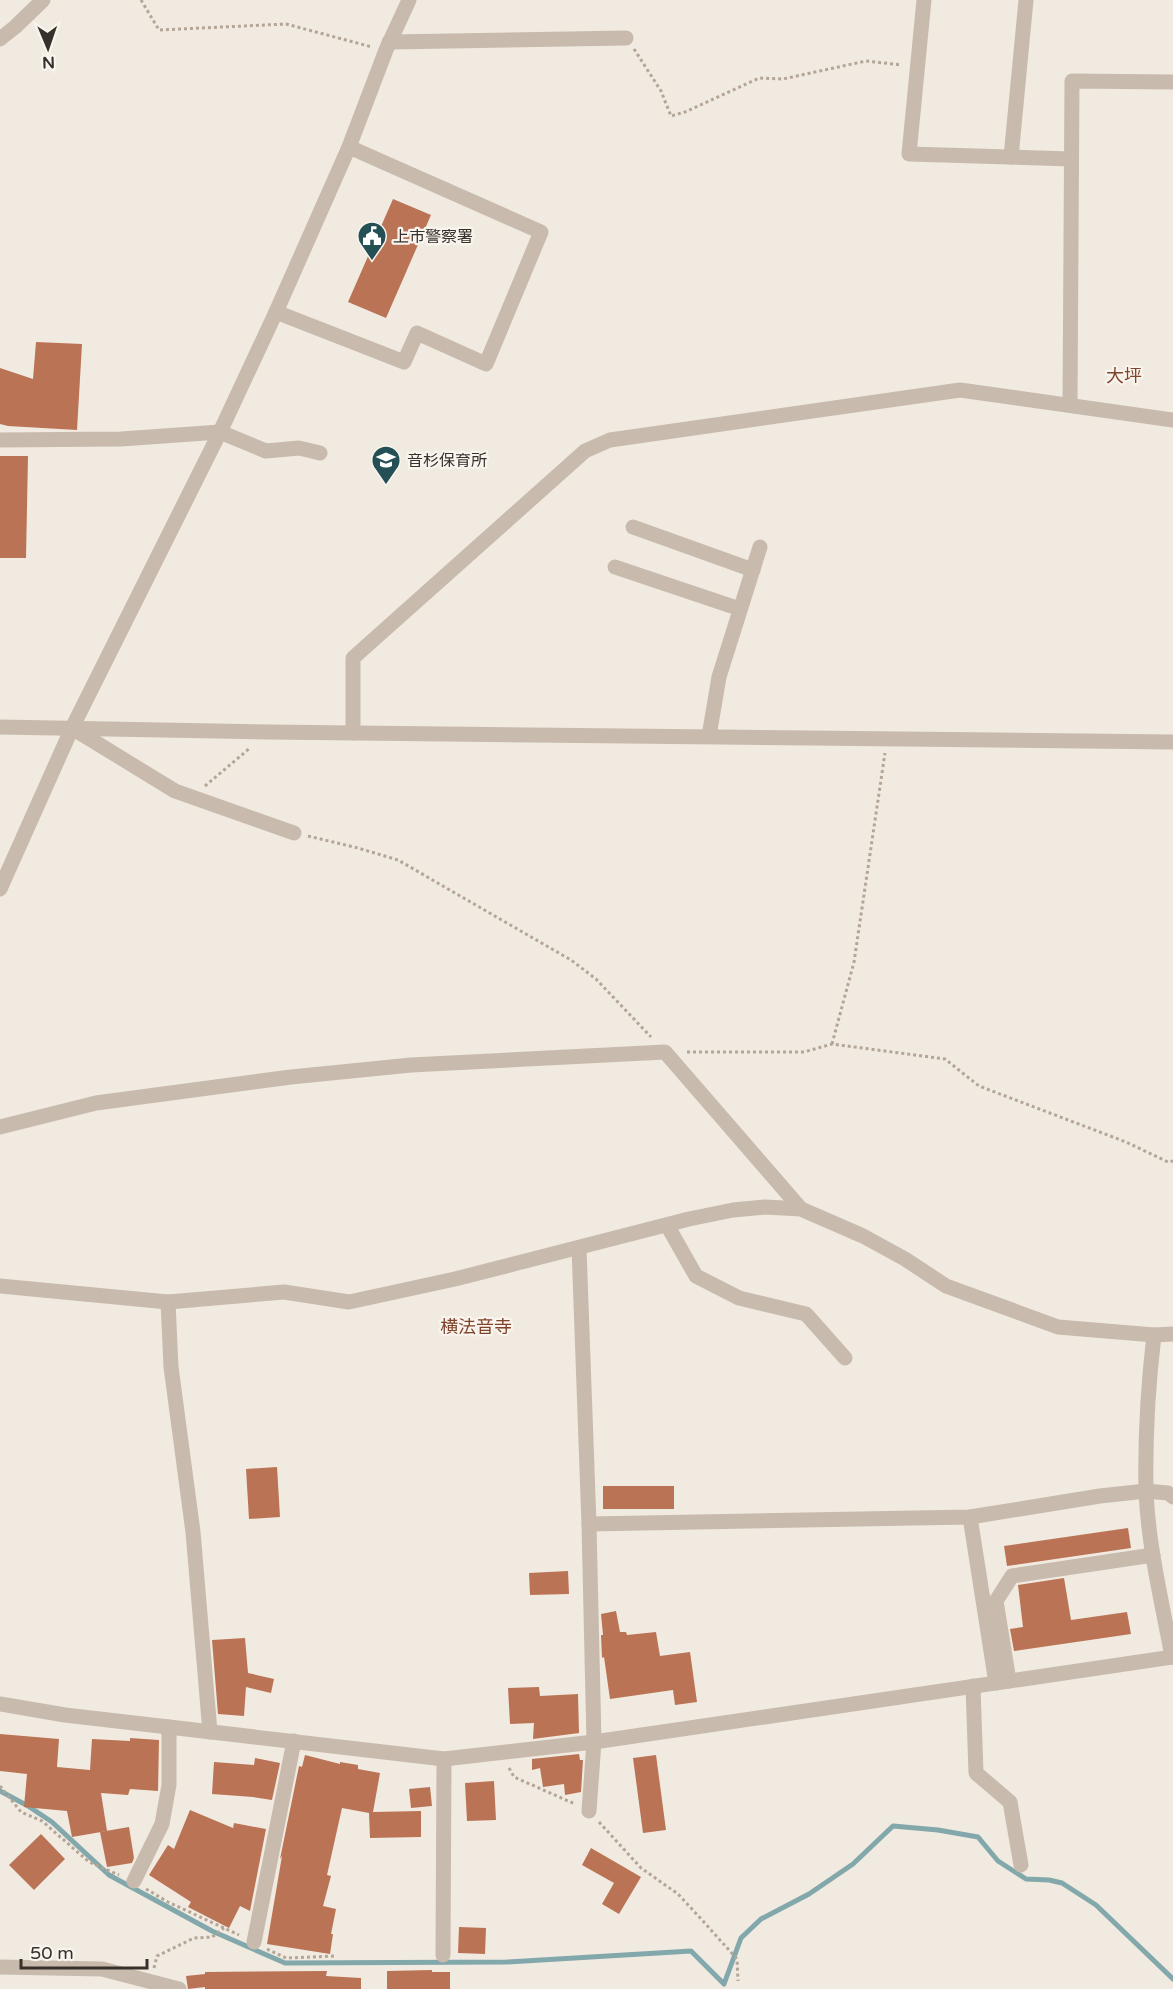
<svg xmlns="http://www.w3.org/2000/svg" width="1173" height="1989" viewBox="0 0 1173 1989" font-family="'Varela Round','Noto Sans JP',sans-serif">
<rect width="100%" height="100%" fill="#f1eae0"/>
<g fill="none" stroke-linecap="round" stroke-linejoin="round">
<polyline stroke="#82a8ab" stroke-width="5" points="0,1791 28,1806 52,1822 109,1875 212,1931 285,1963 506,1962 691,1951 724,1984 741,1938 761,1919 809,1894 853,1864 893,1826 938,1830 978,1837 998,1861 1026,1879 1049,1880 1062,1883 1096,1905 1173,1979"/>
</g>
<g fill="#bb7355">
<polygon points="393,199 431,215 386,318 348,302"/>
<polygon points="36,342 82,344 77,430 8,426 0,424 0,368 33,379"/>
<polygon points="0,456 28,456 26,558 0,558"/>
<polygon points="277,1467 280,1517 249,1519 246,1469"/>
<rect x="603" y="1486" width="71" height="23"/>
<polygon points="1128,1528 1131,1548 1007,1566 1004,1546"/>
<polygon points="568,1571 569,1594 530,1595 529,1573"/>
<polygon points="1064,1578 1071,1620 1127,1612 1131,1634 1014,1651 1010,1629 1023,1627 1018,1585"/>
<polygon points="616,1611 620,1632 626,1632 627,1635 656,1632 660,1656 690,1652 697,1702 675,1705 673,1690 610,1699 604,1657 602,1658 601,1635 603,1635 601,1614"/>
<polygon points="245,1638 248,1673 274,1679 271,1693 246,1687 244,1716 218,1714 212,1640"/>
<polygon points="539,1687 540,1696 578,1694 579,1733 533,1739 534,1723 510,1724 508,1688"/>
<polygon points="0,1734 59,1739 57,1767 90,1770 92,1739 130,1741 130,1738 159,1740 158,1791 130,1789 128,1795 101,1793 107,1831 72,1837 67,1811 24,1807 27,1774 0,1771"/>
<polygon points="579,1754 580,1760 583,1760 581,1792 565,1795 564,1784 543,1787 540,1768 532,1770 532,1759"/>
<polygon points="305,1755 340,1764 340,1762 358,1765 358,1769 380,1773 373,1812 421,1811 421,1837 370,1838 369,1813 342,1808 327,1875 331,1876 323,1906 336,1909 331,1934 333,1934 330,1954 267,1944 282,1856 280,1859 299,1766 302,1767"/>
<polygon points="656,1755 666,1830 643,1833 633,1758"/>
<polygon points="255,1758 280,1763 272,1800 253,1797 212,1794 214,1762 254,1765"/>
<polygon points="494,1781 496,1820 467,1821 465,1783"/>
<polygon points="430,1787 432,1806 411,1808 409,1789"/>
<polygon points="190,1810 233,1828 234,1823 266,1829 250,1911 240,1906 229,1928 188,1907 191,1902 149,1875 168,1845 174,1849"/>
<polygon points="129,1827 134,1858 132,1863 107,1867 100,1832"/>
<polygon points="41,1834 65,1859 34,1890 9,1865"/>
<polygon points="591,1848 641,1877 619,1914 602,1904 614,1883 582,1865"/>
<polygon points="459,1927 486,1928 485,1954 458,1953"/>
<polygon points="432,1970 432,1972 450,1972 450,1989 387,1989 387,1971"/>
<polygon points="327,1971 326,1976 361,1978 361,1989 205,1989 205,1987 188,1989 186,1976 205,1974 205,1972"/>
</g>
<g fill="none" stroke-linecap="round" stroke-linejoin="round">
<g stroke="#b4a597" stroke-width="3" stroke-dasharray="3 3" stroke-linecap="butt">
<polyline points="141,0 159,30 286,24 372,47"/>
<polyline points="634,49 661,91 671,116 685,112 759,78 783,79 866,61 902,65"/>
<polyline points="205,786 250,748"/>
<polyline points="308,836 358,848 398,860 571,960 596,979 651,1037"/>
<polyline points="832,1044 854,962 885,753"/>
<polyline points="687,1052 804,1052 832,1044 945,1059 979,1086 1126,1142 1168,1162 1173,1161"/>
<polyline points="509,1768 514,1777 575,1804"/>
<polyline points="0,1786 21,1812 42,1821 89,1862 119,1875"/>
<polyline points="599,1822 641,1868 678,1894 703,1921 737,1959 738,1981"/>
<polyline points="146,1889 168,1902 239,1935"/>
<polyline points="267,1949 286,1958 334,1956"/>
<polyline points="154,1968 157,1956 194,1938 212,1937 224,1928"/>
</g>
<g stroke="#c8bbad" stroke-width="15">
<polyline points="924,0 909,154 1071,159"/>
<polyline points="0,39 15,27 43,0"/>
<polyline points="389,42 626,38"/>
<polyline points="1011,157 1026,0"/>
<polyline points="276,312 404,362 417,333 486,364 541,232 349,147"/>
<polyline points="1070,405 1072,81 1173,82"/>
<polyline points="0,440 121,439 220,432 266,451 299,448 320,453"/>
<polyline points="633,527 753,570"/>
<polyline points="615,567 740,609"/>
<polyline points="0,727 269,732 1173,742"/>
<polyline points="72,728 175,791 294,833"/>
<polyline points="353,733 353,658 585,451 610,440 960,390 1173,420"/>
<polyline points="709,736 719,677 760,547"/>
<polyline points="0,889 72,728 220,432 276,312 349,147 386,50 409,0"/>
<polyline points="0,1127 96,1103 291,1077 411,1065 665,1052 801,1209"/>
<polyline points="667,1225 696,1276 739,1298 806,1314 845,1358"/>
<polyline points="579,1248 589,1524 594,1742 589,1811"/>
<polyline points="0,1286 168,1302 284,1292 349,1302 455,1279 689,1219 733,1210 765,1207 801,1209 863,1236 905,1259 946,1286 1058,1327 1154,1335 1173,1334"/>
<polyline points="168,1302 171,1367 193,1532 210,1732"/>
<path d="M 1154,1335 C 1148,1386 1145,1439 1146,1490 C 1148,1546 1162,1602 1172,1657"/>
<polyline points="970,1517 996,1683"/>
<polyline points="589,1524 970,1517 1100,1496 1146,1491 1168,1493 1173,1497"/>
<polyline points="1009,1681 996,1601 1012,1576 1153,1555"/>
<polyline points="973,1686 976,1773 1010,1802 1021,1865"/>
<polyline points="0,1704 65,1715 444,1759 594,1742 1173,1657"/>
<polyline points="134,1881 162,1824 169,1785 169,1727"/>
<polyline points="254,1942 294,1741"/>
<polyline points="443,1955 444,1759"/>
<polyline points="0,1967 102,1969 179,1989"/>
</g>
</g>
<defs>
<g id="civic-pin" transform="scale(1.5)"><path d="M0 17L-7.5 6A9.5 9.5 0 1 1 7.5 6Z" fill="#244f55" stroke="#f9f4ed"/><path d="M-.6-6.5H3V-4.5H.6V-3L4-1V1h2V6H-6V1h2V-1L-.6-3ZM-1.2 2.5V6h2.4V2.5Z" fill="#fff"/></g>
<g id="school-pin" transform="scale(1.5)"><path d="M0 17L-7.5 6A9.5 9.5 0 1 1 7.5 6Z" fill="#244f55" stroke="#f9f4ed"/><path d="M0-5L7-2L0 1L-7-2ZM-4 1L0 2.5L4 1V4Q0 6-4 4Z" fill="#fff"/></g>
</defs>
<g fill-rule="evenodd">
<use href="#civic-pin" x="372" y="236"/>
<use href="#school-pin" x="386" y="460"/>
</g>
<g text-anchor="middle" stroke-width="4.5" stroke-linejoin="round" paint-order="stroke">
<g font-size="16" fill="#37302b" stroke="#f9f4ed" text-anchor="start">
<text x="393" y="242">上市警察署</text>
<text x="407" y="466">音杉保育所</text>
</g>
<g font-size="18" fill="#7f442c" stroke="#f9f4ed">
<text x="1124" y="382">大坪</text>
<text x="476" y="1333">横法音寺</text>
</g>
</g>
<g transform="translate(48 48) rotate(178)" stroke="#f9f4ed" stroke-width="4.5" paint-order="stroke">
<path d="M0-4.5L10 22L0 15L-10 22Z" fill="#37302b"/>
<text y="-9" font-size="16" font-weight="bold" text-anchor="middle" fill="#37302b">N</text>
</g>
<path d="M21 1959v9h126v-9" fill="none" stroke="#37302b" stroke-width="3"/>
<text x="30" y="1959" font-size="18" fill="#37302b" stroke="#f9f4ed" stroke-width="4.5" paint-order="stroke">50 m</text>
</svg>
